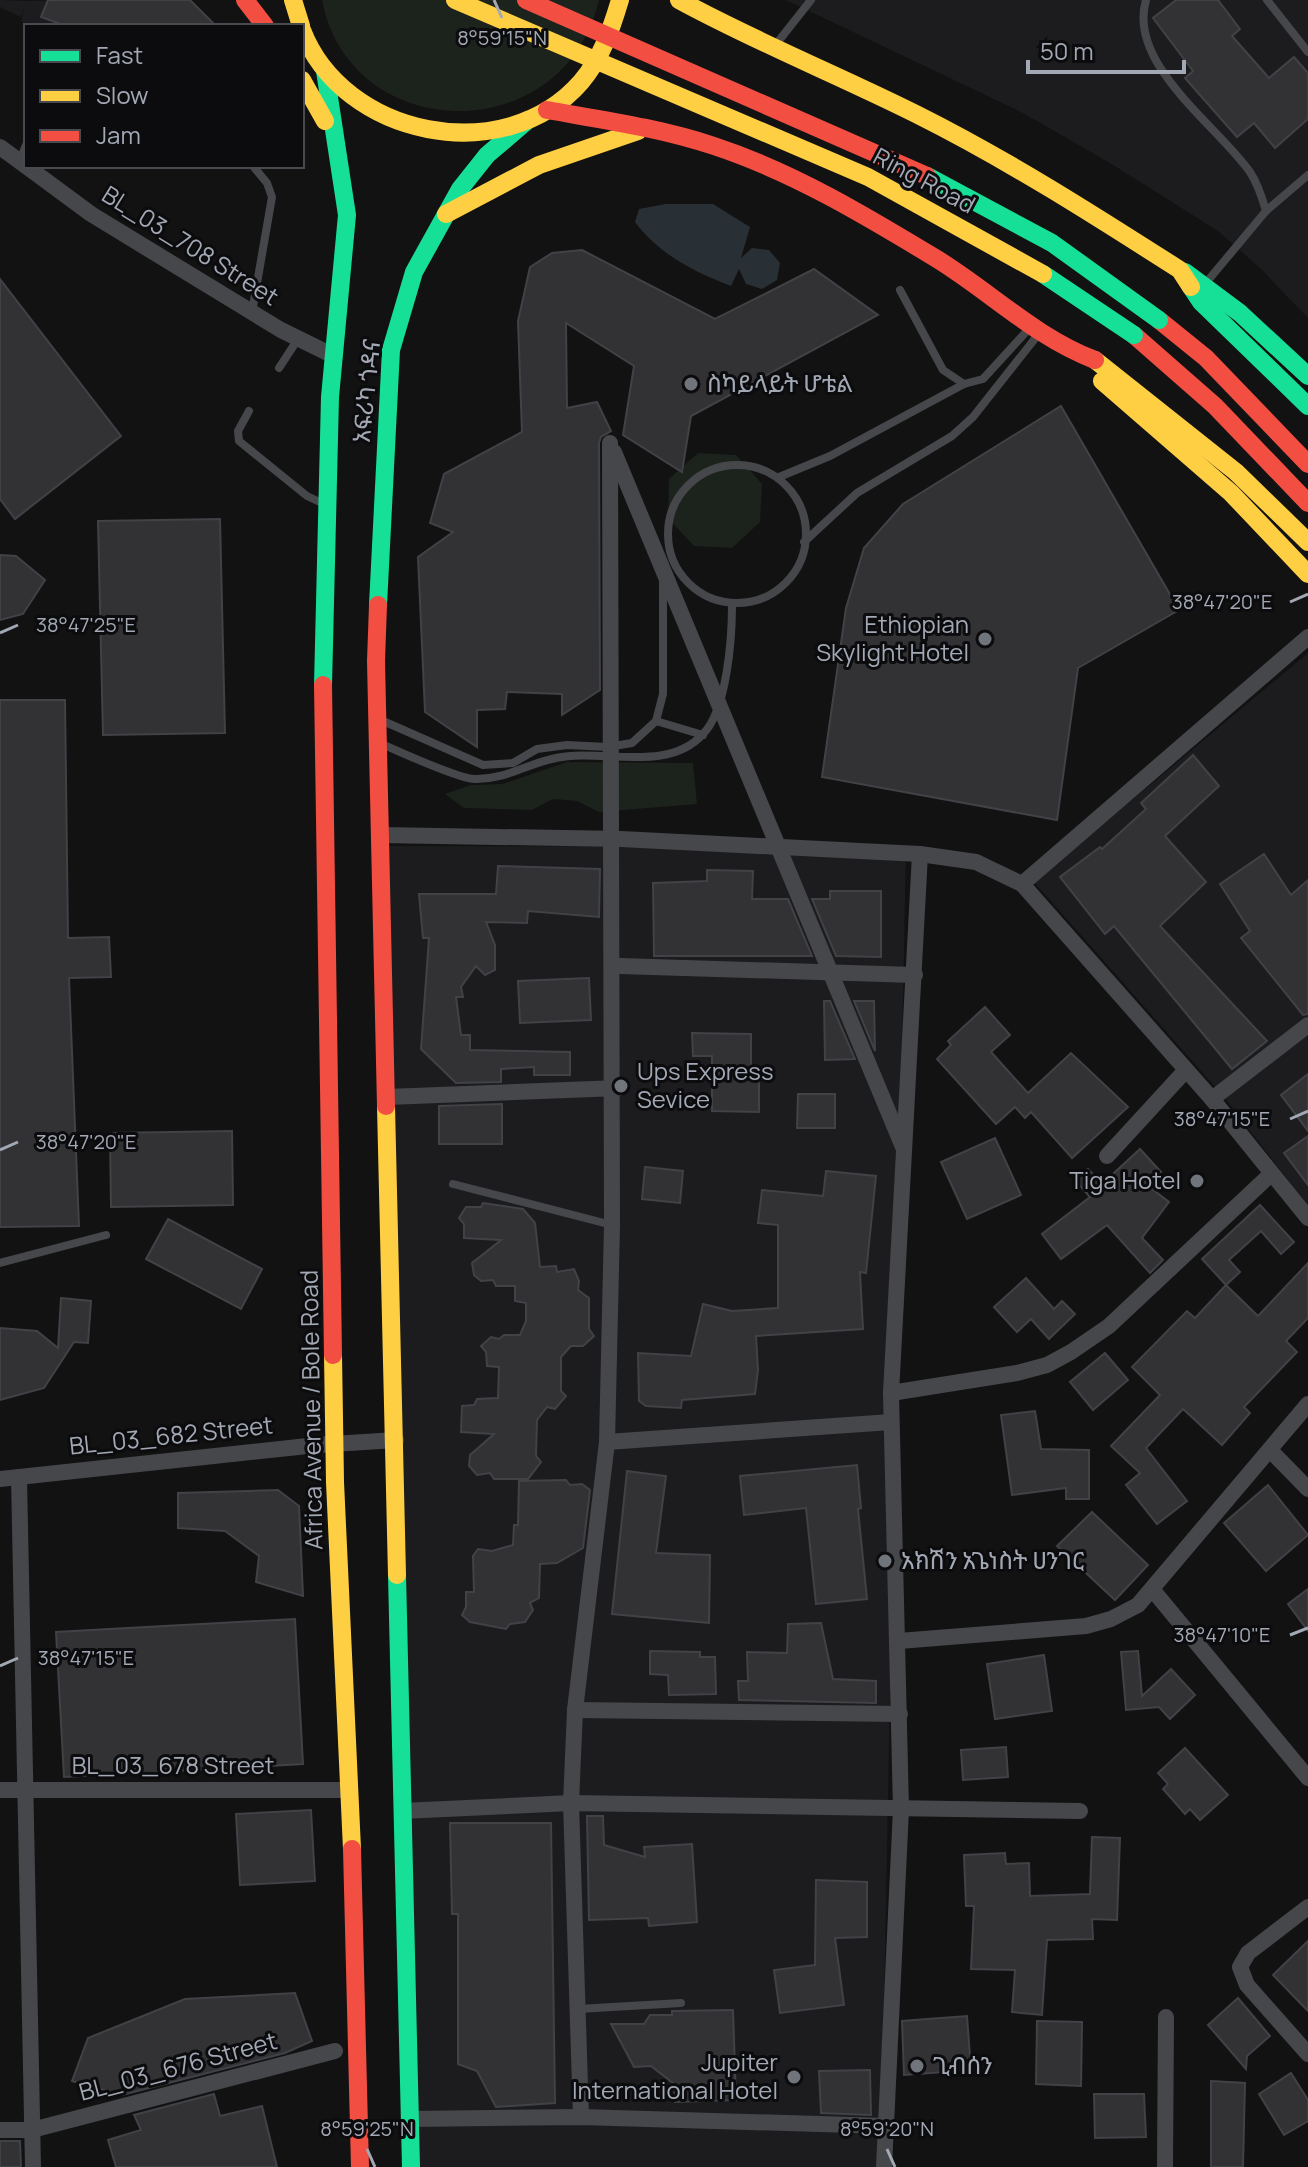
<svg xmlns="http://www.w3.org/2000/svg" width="1308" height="2167" viewBox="0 0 1308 2167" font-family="Manrope,'Noto Sans Ethiopic',sans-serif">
<rect width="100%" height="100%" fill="#121212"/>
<g fill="#1c1c1e">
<polygon points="0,0 26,1 71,0 63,26 21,22 24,8 21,17 0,7"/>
<polygon points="786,0 1308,0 1308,318 1261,269 1218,231 1110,163 1023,113"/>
<polygon points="1308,653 1308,1206 1225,1098 1034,882"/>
<polygon points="384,846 906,847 881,2167 415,2167"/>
</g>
<g fill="#1c221c">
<path d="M 322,0 L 599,0 C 565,149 350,147 322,0 Z"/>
<polygon points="698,453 736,455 762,484 760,522 732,548 694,546 668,518 669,479"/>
<polygon points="567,762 693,763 697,804 599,812 577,801 553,799 532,810 464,808 445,794 471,785 503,784"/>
</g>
<path fill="#282f35" d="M 666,204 L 713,204 L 750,227 L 741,258 L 752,248 L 769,250 L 780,263 L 777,280 L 762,289 L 746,284 L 739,269 L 731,286 C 694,272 659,254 635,222 L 639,209 Z"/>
<g fill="#323235" stroke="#404246" stroke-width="2">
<polygon points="48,0 190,0 216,26 66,26 41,17"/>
<polygon points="1176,0 1218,0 1240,29 1232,36 1269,78 1294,57 1308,73 1308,119 1275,148 1254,123 1237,137 1185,78 1193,71 1153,18"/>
<polygon points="582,250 715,319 814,269 878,315 691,416 682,472 623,435 634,366 566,323 567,408 597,402 611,431 601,437 599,443 600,690 562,715 562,694 507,692 505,709 477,710 477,747 425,712 418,557 453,532 430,523 444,474 522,432 518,321 530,267 552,253"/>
<polygon points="0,279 121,436 15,519 0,499"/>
<polygon points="1061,406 1179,610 1078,668 1057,820 822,777 846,608 864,548 903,504"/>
<polygon points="220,519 225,733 103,735 98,521"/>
<polygon points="0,555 16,556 45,580 23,614 0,620"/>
<polygon points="0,700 65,700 68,938 109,937 111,977 69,978 79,1226 0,1227"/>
<polygon points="1193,755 1219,786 1165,836 1206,882 1160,926 1267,1041 1232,1069 1114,926 1105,934 1060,877 1100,847 1102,849 1146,809 1141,803"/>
<polygon points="1264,854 1291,895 1308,880 1308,1014 1303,1015 1241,938 1250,931 1220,884"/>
<polygon points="498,866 600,869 599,917 528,911 527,923 486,922 495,945 495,970 485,975 476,966 461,987 463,997 456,997 461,1035 470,1035 470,1050 570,1052 570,1075 534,1075 534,1067 501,1069 501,1082 456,1083 421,1049 429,938 423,938 419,894 496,894"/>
<polygon points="707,870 753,871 752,899 788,899 812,956 654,956 653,883 707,881"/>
<polygon points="830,891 881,891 881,957 836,956 812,899 830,899"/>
<polygon points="589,978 591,1020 520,1023 518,981"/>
<polygon points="824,1001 830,1001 855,1059 825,1060"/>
<polygon points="854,1001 874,1001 875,1051"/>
<polygon points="985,1007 1010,1035 991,1052 1028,1093 1071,1053 1128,1107 1072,1158 1031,1112 1025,1118 1015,1107 996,1124 937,1059 951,1045 948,1041"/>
<polygon points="692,1033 751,1034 751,1072 759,1072 759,1112 712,1111 712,1056 693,1056"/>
<polygon points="1308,1074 1308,1131 1281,1095"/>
<polygon points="798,1094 835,1094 835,1128 797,1128"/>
<polygon points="502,1104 502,1144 439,1144 439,1106"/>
<polygon points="232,1131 233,1205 111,1207 110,1133"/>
<polygon points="1308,1136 1308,1185 1284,1153"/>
<polygon points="995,1138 1021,1195 967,1219 941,1162"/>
<polygon points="1140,1149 1161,1172 1147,1185 1169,1202 1142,1238 1163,1260 1150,1273 1107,1225 1061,1259 1042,1234 1090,1197 1075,1180 1088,1169 1102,1184"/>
<polygon points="645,1167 683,1171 680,1203 642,1199"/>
<polygon points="826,1171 876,1176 866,1273 860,1272 863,1329 756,1336 758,1370 755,1394 682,1400 681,1408 646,1406 639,1401 638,1353 691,1356 703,1304 732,1311 778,1308 778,1225 758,1223 762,1190 823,1196"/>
<polygon points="483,1203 523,1209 535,1223 540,1267 556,1266 557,1272 574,1269 579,1281 578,1290 589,1298 589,1329 594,1336 583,1346 571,1346 561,1357 561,1391 566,1396 555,1409 547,1407 537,1420 536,1456 541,1462 528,1479 494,1479 490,1473 477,1475 469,1466 470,1455 494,1434 461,1432 462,1406 474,1405 477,1399 498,1398 499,1367 487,1366 486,1352 481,1346 491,1337 499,1339 504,1335 520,1335 526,1321 526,1303 515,1301 515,1286 496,1286 493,1280 481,1281 474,1275 472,1263 501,1240 464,1238 464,1224 459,1218 466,1207 481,1207"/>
<polygon points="1260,1205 1294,1242 1281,1254 1261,1231 1229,1260 1240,1272 1226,1285 1202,1259"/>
<polygon points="168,1219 262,1269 241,1309 146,1259"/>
<polygon points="1308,1263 1308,1318 1286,1341 1297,1352 1244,1407 1250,1413 1222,1445 1183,1409 1146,1448 1187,1501 1157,1524 1126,1485 1140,1473 1111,1446 1160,1395 1132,1367 1187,1311 1195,1318 1226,1285 1258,1316"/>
<polygon points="1026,1278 1054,1309 1062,1301 1075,1314 1049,1339 1031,1319 1017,1332 994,1307"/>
<polygon points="61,1298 91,1301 88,1343 74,1342 44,1388 0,1400 0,1328 37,1331 58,1348"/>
<polygon points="1105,1353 1128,1380 1093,1410 1070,1382"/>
<polygon points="1035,1411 1041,1449 1089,1450 1089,1499 1066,1499 1066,1488 1012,1495 1001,1415"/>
<polygon points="857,1465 861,1508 858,1509 867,1599 816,1604 806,1508 744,1515 740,1476"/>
<polygon points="627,1471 666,1476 656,1553 710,1555 709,1623 612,1614"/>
<polygon points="566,1480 570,1485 582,1484 590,1490 583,1548 557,1563 540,1564 539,1598 530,1603 533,1610 525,1622 510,1624 506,1629 470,1622 462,1615 466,1607 466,1592 474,1592 473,1556 478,1549 492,1551 513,1545 514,1525 518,1525 519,1481"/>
<polygon points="1268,1485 1308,1535 1266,1571 1224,1523"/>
<polygon points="278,1490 299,1506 303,1596 256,1582 259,1556 225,1531 178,1528 178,1493"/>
<polygon points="1092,1512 1148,1565 1115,1600 1057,1546"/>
<polygon points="1308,1589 1308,1631 1288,1604"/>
<polygon points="295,1619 303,1764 64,1777 56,1632"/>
<polygon points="821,1623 833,1679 876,1681 876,1703 739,1700 738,1681 748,1681 747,1652 787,1653 788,1624"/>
<polygon points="650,1651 700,1652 700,1657 715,1657 716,1694 669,1695 668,1675 650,1674"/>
<polygon points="1138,1651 1142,1696 1171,1669 1195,1695 1170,1719 1159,1707 1126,1710 1121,1652"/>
<polygon points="1044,1655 1052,1711 995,1719 987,1664"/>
<polygon points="1006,1747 1008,1777 963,1780 961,1750"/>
<polygon points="1185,1748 1228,1795 1200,1820 1190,1809 1185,1814 1163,1789 1168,1784 1158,1773"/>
<polygon points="311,1810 315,1881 240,1885 236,1814"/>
<polygon points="587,1816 603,1816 604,1845 645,1857 644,1847 692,1844 697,1922 649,1926 648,1918 589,1920"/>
<polygon points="450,1823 551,1823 555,2103 496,2107 477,2071 458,2064 458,1914 452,1914"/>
<polygon points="1092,1837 1120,1838 1117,1920 1092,1919 1093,1939 1047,1940 1042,2015 1012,2012 1015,1970 971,1969 974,1906 966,1906 964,1855 1005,1853 1006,1864 1029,1863 1030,1896 1090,1894"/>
<polygon points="816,1880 867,1882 867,1937 835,1938 844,2005 780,2013 774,1970 815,1965"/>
<polygon points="1308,1941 1308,2011 1273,1975"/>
<polygon points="295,1993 312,2041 285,2053 122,2095 72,2081 88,2038 185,1999"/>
<polygon points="1238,1998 1270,2036 1247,2056 1246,2069 1208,2025"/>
<polygon points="733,2010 736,2100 675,2102 674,2084 651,2066 634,2067 611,2024 644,2024 650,2015 672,2015 672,2011"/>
<polygon points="967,2016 971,2070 904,2075 902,2021"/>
<polygon points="1037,2021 1082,2022 1081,2086 1036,2084"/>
<polygon points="870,2070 871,2115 821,2113 819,2071"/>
<polygon points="1291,2073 1308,2100 1308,2121 1284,2135 1259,2094"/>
<polygon points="1211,2081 1245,2083 1243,2167 1211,2167"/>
<polygon points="214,2094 220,2116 262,2106 277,2167 116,2167 108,2140 141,2130 134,2115"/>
<polygon points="1094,2094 1144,2094 1146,2137 1095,2138"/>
<polygon points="0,2141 20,2141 21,2167 0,2167"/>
</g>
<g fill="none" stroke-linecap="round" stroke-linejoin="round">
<g stroke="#46474b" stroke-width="8">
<path d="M 1146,0 C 1127,64 1217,125 1250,172 C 1258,184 1262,197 1266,211"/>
<polyline points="1267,0 1308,52"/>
<polyline points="777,43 811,0"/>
<polyline points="20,160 26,145"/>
<polyline points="1205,284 1266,211 1308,175"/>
<polyline points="900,290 943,370 964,384"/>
<polyline points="252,312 272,197 267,183 253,166"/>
<polyline points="279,368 298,339"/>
<polyline points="249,411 238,431 239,441 307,496 324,504"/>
<circle cx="737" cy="534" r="69"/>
<polyline points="779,477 830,456 964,384 983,379 1026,332"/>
<polyline points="804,542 857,493 952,436 973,417 1037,336"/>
<polyline points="383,721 483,765 513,763 537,749 567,745 608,747 632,743 656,721 663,694 663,583"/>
<polyline points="656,721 703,735"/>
<path d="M 382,744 C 400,752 457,778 474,779 C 505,780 526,764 556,758 C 602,748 667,774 703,734 C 727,710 732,638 732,605"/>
<polyline points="453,1184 612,1225"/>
<polyline points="0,1263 106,1235"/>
<polyline points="578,2009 681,2003"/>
</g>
<g stroke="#46474b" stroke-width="16">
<polyline points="0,147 26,166"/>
<polyline points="26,166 91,214 281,330 334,356"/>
<polyline points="614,452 903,1147"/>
<polyline points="381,835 621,839 920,854 976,862 1022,884 1212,1099 1308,1218"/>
<polyline points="1022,884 1308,637"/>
<polyline points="620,966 915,975"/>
<polyline points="387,1097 619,1088"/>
<polyline points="1212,1099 1308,1025"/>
<polyline points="1107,1156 1186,1070"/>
<polyline points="891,1393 1017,1373 1047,1365 1071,1352 1109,1326 1271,1174"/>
<polyline points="607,1442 891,1422"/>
<polyline points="1270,1450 1308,1489"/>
<polyline points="19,1477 33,2167"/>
<polyline points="0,1479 317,1445 396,1440"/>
<polyline points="1152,1589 1308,1778"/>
<polyline points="899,1641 1086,1626 1111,1619 1138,1605 1308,1404"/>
<polyline points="575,1710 900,1714"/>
<polyline points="0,1790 347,1790"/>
<polyline points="402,1811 571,1803 1080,1811"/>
<polyline points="1308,1907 1248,1953 1240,1967 1247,1985 1308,2054"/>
<polyline points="581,2117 571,1803 575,1710 607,1442 612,1225 610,443"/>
<polyline points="409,2119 581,2117 885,2126"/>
<polyline points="0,2130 32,2130 335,2051"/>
<polyline points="884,2167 901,1809 891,1393 920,854"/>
<polyline points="1165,2167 1166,2017"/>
</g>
<g stroke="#16e098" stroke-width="18">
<polyline points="1185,272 1240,313 1308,376"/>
<polyline points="1191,287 1201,302 1308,406"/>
<polyline points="378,605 391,350 414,272 460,189 487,155 528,120"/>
<polyline points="323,685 330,397 347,215 325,71"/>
<polyline points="397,1575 411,2167"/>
</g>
<g stroke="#ffcf43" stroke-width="18">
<polyline points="293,0 301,26"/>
<path d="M 679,0 C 756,42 838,75 916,114 C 1008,160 1094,215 1180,270 L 1191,287"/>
<path d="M 302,30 C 343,137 504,170 581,82 C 602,57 611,30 620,0"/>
<polyline points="302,80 325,121"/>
<polyline points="446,214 539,165 638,131"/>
<polyline points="1095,360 1236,472 1308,542"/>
<polyline points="1102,381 1231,493 1308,574"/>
<polyline points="386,1106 397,1575"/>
<polyline points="333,1355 335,1482 352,1849"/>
</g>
<g stroke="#f24e42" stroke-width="18">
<polyline points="245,0 265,26"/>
<path d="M 547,110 C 603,120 660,128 714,146 C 793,172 866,216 937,259 C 992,293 1035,337 1095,360"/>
<polyline points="1159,320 1206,358 1308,464"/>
<polyline points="1134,335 1215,406 1308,503"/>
<polyline points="378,605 376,661 386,1106"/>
<polyline points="323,685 333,1355"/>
<polyline points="352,1849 360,2167"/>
</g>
<g stroke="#16e098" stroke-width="18">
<polyline points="927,176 1052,243 1159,320"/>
<polyline points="1043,274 1134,335"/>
</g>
<polyline stroke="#ffcf43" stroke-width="18" points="455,0 868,177 1043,274"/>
<polyline stroke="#f24e42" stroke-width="18" points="526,0 927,176"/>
</g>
<path fill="none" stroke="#a2a8b4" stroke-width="3" d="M 494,0 L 502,18M 1290,602 L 1308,594M 0,633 L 18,625M 1290,1119 L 1308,1111M 0,1150 L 18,1142M 1290,1635 L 1308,1628M 0,1666 L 18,1658M 367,2149 L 375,2167M 887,2149 L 895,2167"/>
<g fill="#70747b" stroke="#0c0c0e" stroke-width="3">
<circle cx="691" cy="384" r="8"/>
<circle cx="985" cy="639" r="8"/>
<circle cx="621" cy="1086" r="8"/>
<circle cx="1197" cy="1181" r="8"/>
<circle cx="885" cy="1561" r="8"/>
<circle cx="917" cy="2066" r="8"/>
<circle cx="794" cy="2077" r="8"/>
</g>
<g text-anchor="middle" stroke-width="6" stroke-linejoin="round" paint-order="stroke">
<g font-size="24" fill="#a2a8b4" stroke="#0c0c0e">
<text transform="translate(924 181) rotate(28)" y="8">Ring Road</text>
<text transform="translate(190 246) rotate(32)" y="8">BL_03_708 Street</text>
<text transform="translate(367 391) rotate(-84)" y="8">አፍሪካ ጎዳና</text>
<text transform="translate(312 1410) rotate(-91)" y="8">Africa Avenue / Bole Road</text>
<text transform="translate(171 1436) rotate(-6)" y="8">BL_03_682 Street</text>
<text x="173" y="1774">BL_03_678 Street</text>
<text transform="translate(178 2067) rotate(-15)" y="8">BL_03_676 Street</text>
</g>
<g font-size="24" fill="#a2a8b4" stroke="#0c0c0e" text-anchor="start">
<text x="707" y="392">ስካይላይት ሆቴል</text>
<text x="969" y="633" text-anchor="end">Ethiopian<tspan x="969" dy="28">Skylight Hotel</tspan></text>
<text x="637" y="1080">Ups Express<tspan x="637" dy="28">Sevice</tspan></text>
<text x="1181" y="1189" text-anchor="end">Tiga Hotel</text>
<text x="901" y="1569">አክሽን አጌነስት ሀንገር</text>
<text x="778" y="2071" text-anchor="end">Jupiter<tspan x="778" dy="28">International Hotel</tspan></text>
<text x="933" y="2074">ጊብሰን</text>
</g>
</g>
<g font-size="20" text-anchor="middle" fill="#a2a8b4" stroke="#0c0c0e" stroke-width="6" stroke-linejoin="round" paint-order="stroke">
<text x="502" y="45">8°59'15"N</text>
<text x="1222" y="609">38°47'20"E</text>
<text x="86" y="632">38°47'25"E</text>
<text x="1222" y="1126">38°47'15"E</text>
<text x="86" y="1149">38°47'20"E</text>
<text x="1222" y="1642">38°47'10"E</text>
<text x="86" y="1665">38°47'15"E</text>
<text x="367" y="2136">8°59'25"N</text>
<text x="887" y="2136">8°59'20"N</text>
</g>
<rect x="24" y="24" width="280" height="144" fill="#0c0c0e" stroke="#484a50" stroke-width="2"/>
<rect x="40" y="50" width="40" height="12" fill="#16e098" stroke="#484a50" stroke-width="2"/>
<text x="96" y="64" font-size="24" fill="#a2a8b4">Fast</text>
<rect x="40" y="90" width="40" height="12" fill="#ffcf43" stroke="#484a50" stroke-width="2"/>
<text x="96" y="104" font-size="24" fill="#a2a8b4">Slow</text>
<rect x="40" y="130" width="40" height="12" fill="#f24e42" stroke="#484a50" stroke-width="2"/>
<text x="96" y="144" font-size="24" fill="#a2a8b4">Jam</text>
<path d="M1028 60v12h156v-12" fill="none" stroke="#a2a8b4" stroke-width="4"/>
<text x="1040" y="60" font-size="24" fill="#a2a8b4" stroke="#0c0c0e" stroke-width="6" paint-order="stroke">50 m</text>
</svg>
